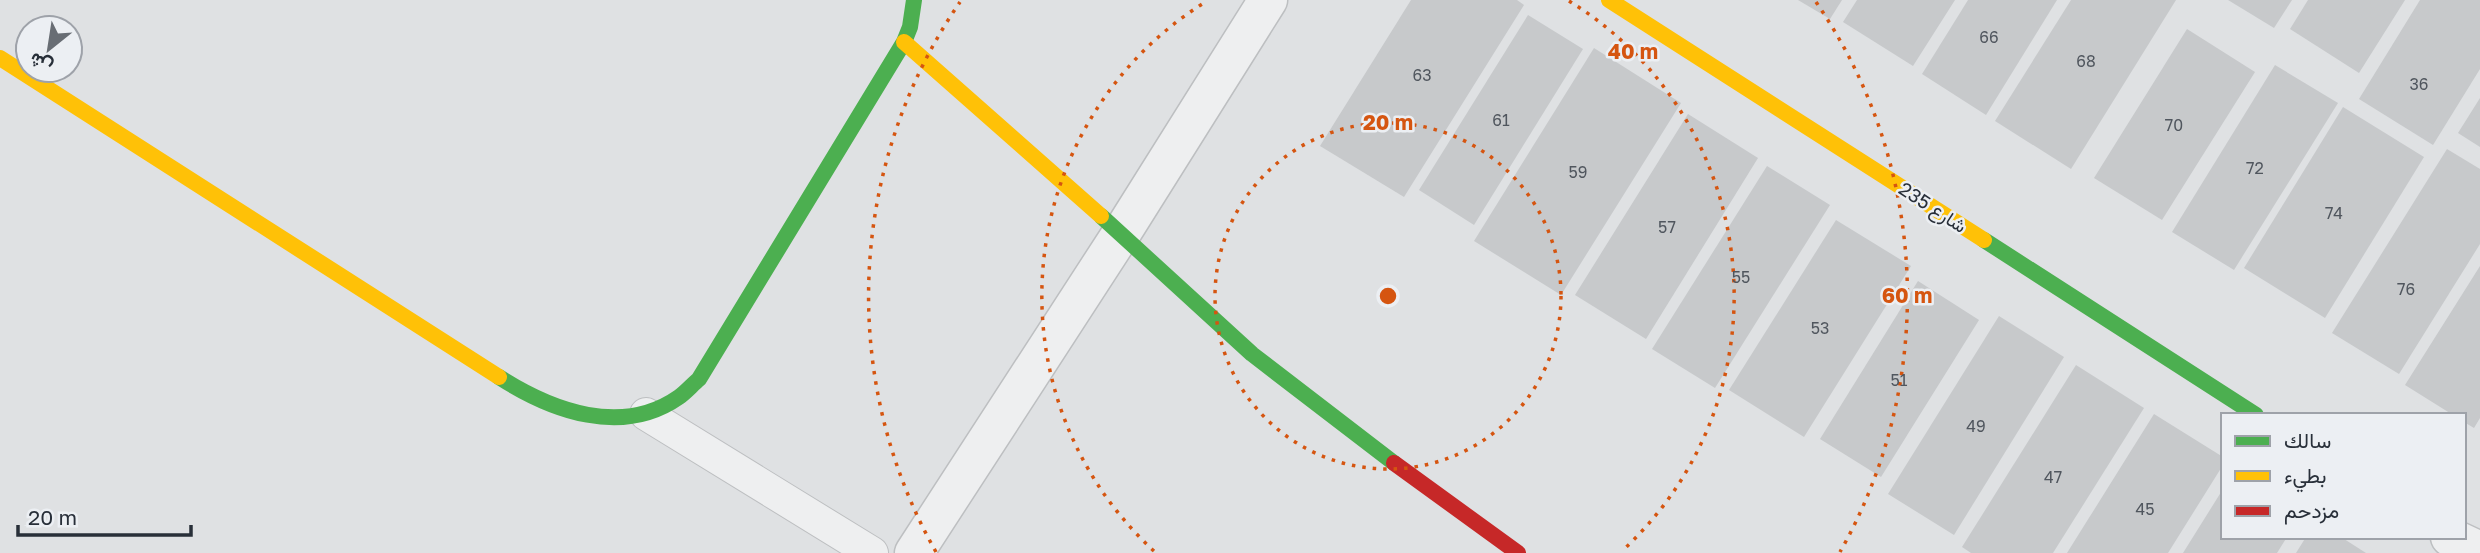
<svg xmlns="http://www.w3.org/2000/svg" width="2480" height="553" viewBox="0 0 2480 553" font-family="'Golos Text',Vazirmatn,sans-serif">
<rect width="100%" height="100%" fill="#dfe1e3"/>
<g fill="#c7c9cb">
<polygon points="1411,0 1517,0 1524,5 1404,197 1320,146"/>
<polygon points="1798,0 1842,0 1830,19"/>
<polygon points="1857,0 1955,0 1913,66 1843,22"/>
<polygon points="1968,0 2057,0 1986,115 1922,74"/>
<polygon points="2071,0 2176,0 2071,169 1995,121"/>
<polygon points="2228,0 2292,0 2274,28"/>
<polygon points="2308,0 2405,0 2359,73 2290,29"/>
<polygon points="2420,0 2480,0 2480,69 2433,145 2359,99"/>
<polygon points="1528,15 1583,49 1474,225 1419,190"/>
<polygon points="2187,29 2255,72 2162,220 2094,178"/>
<polygon points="1594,48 1681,103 1561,295 1474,241"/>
<polygon points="2275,65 2338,103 2234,270 2172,232"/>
<polygon points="2480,98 2480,147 2458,133"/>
<polygon points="2343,107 2424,157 2325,318 2244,268"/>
<polygon points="1688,114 1758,158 1646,339 1575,295"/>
<polygon points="2447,149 2480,169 2480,244 2399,374 2332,333"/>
<polygon points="1767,166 1830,205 1715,388 1652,349"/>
<polygon points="1836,220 1911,266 1804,437 1729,390"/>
<polygon points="2480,266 2480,418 2474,428 2464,422 2464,415 2453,415 2405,385"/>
<polygon points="1918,281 1979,320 1881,477 1820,439"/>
<polygon points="1999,316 2064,357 1954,535 1888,494"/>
<polygon points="2076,365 2144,408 2053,553 1971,553 1962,547"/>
<polygon points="2154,414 2223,457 2223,465 2168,553 2067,553"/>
<polygon points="2223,489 2223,537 2287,537 2277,553 2183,553"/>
<polygon points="2306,537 2341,537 2366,553 2296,553"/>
</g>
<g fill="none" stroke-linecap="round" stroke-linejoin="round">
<g stroke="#bdbfc1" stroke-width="34">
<polyline id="lane" points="646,414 872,553"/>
</g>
<g stroke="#bdbfc1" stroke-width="41">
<g id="street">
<polyline points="2450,537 2480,551"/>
<polyline points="914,553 1121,234 1268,0"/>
</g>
</g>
<use href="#lane" stroke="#eeeff0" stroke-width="32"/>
<use href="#street" stroke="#eeeff0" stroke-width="38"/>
<g stroke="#4caf50" stroke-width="16">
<polyline points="1101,216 1252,354 1394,463"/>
<polyline points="1984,240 2256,415"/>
<path d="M 499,377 C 552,411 622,437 679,397 C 686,392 692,385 699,379 L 904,42 L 910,27 L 914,0"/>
</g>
<g stroke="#ffc107" stroke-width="16">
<polyline points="1609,0 1984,240"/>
<polyline points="904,42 1101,216"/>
<polyline points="0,58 499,377"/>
</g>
<polyline stroke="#c62828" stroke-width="16" points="1394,463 1518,553"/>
</g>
<g fill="none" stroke="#d55510" stroke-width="3.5" stroke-dasharray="3.5 7">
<circle cx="1388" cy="296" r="173"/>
<path d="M1154 551A346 346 0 0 1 1207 1M1569 1A346 346 0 0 1 1622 551"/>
<path d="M936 552A519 519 0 0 1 960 2M1816 2A519 519 0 0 1 1840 552"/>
</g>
<g text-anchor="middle" stroke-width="5" stroke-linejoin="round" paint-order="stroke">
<g font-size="16" fill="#50565e">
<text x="1989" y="43">66</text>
<text x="2086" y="67">68</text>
<text x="1422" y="81">63</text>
<text x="2419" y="90">36</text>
<text x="1501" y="126">61</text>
<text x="2174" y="131">70</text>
<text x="2255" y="174">72</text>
<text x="1578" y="178">59</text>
<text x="2334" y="219">74</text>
<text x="1667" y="233">57</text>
<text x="1741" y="283">55</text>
<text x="2406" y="295">76</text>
<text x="1820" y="334">53</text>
<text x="1899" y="386">51</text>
<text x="1976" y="432">49</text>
<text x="2053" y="483">47</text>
<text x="2145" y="515">45</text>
</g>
<g font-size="19" fill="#282f39" stroke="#eceff3">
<text transform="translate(1933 207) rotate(33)" y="7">شارع 235</text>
</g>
</g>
<circle cx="1388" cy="296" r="10" fill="#d55510" stroke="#eceff3" stroke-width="3.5"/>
<g font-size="21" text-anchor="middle" font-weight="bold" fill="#d55510" stroke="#eceff3" stroke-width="5" stroke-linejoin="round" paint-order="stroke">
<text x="1633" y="59">40 m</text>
<text x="1388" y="130">20 m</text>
<text x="1907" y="303">60 m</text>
</g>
<rect x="2221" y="413" width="245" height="126" fill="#eceff3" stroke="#9ea2a9" stroke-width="2"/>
<rect x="2235" y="436" width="35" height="10" fill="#4caf50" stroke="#9ea2a9" stroke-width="2"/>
<text x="2284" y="448" font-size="21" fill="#282f39">سالك</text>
<rect x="2235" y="471" width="35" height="10" fill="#ffc107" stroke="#9ea2a9" stroke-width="2"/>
<text x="2284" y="483" font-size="21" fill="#282f39">بطيء</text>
<rect x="2235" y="506" width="35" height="10" fill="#c62828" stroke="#9ea2a9" stroke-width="2"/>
<text x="2284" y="518" font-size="21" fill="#282f39">مزدحم</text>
<g transform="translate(49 49) rotate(210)"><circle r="33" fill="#eceff3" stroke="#9ea2a9" stroke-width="2"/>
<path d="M0-5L12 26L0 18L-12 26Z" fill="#686d74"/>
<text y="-10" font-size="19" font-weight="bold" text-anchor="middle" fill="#282f39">ش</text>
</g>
<path d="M18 525v10h173v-10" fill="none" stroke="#282f39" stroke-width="3.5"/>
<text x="28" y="525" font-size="21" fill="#282f39" stroke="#eceff3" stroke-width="5" paint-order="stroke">20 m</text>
</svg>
